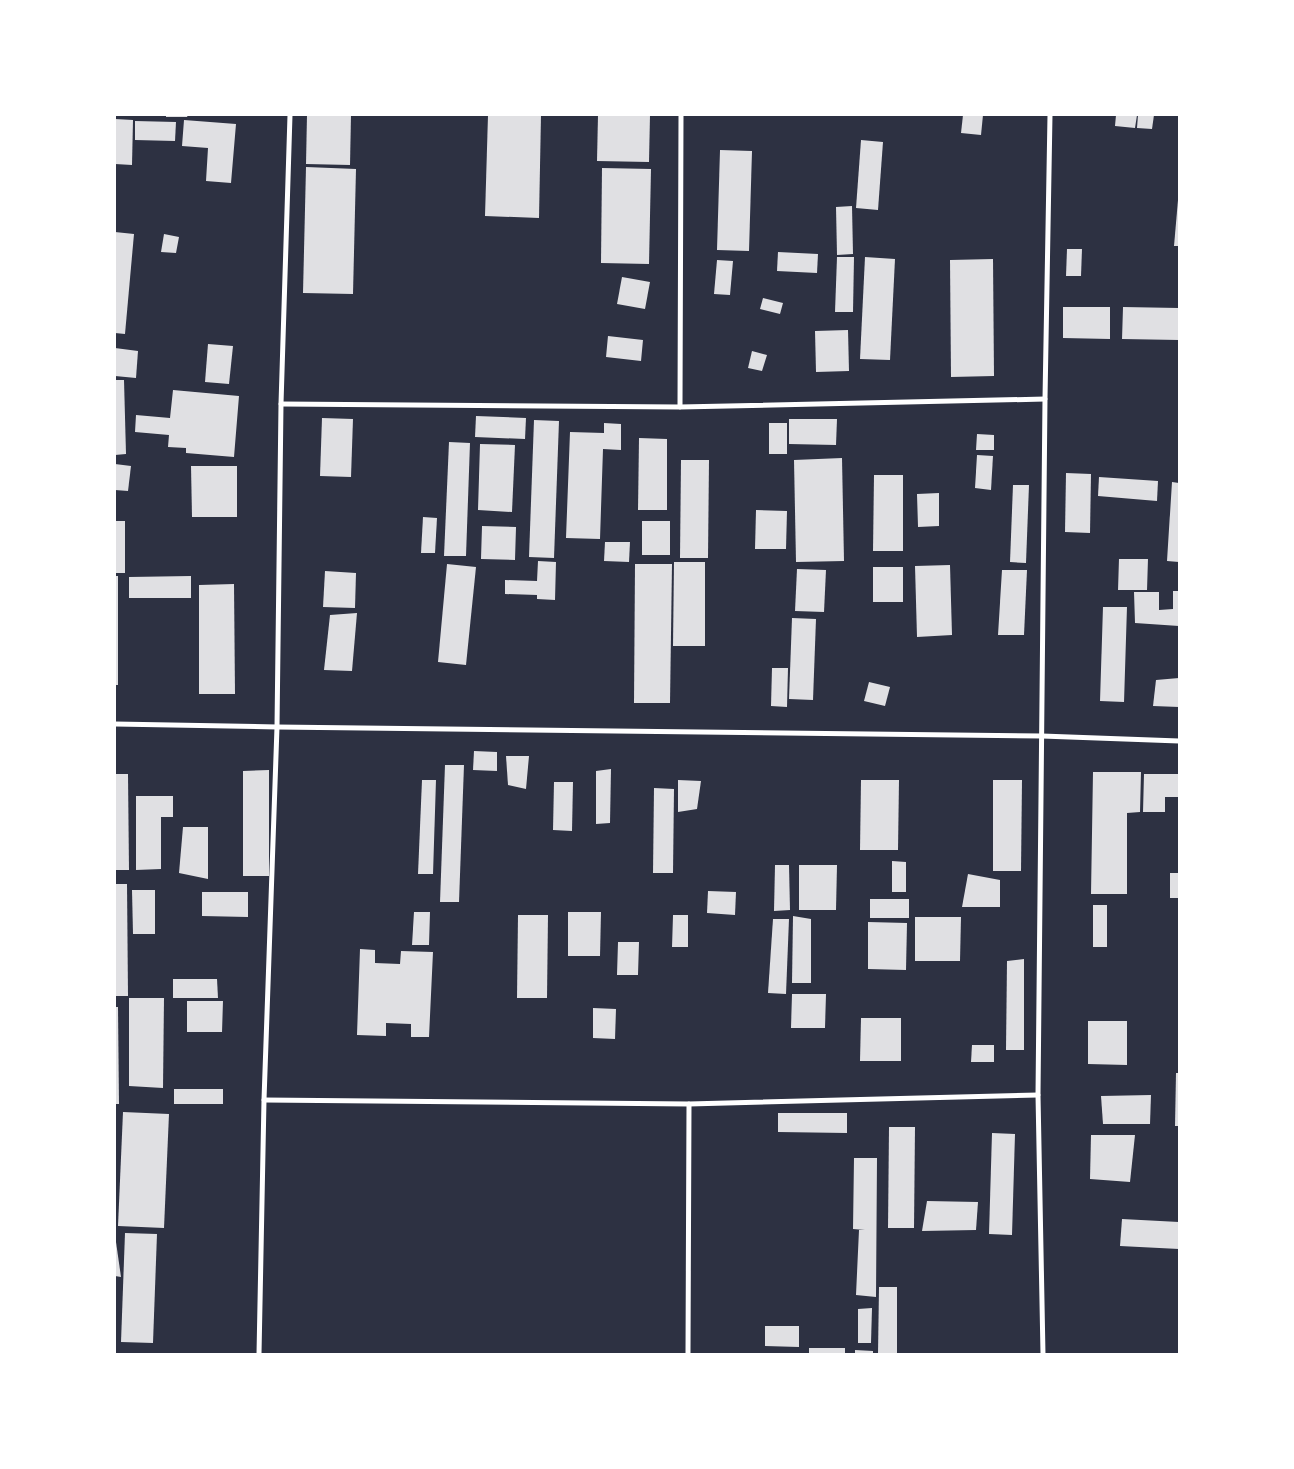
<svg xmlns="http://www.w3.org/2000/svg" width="1294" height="1469" viewBox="0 0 1294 1469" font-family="Lato,sans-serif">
<rect width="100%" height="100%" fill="#2d3142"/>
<g fill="#e0e0e3">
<polygon points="166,115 188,115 187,117 166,117"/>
<polygon points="307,115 351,115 350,165 306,164"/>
<polygon points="488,115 541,115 539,218 485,216"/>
<polygon points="598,115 650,115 649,162 597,161"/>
<polygon points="963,115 983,115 981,135 961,133"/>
<polygon points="1116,115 1137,115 1135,128 1115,126"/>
<polygon points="1138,115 1154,115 1152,129 1137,128"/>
<polygon points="115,119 133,120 132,165 115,164"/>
<polygon points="184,120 236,124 231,183 206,181 208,148 182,146"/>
<polygon points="135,121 176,122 175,141 135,140"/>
<polygon points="861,140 883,142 878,210 856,208"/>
<polygon points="720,150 752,151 749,251 717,250"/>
<polygon points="306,167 356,169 353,294 303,293"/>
<polygon points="602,168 651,169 649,264 601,263"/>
<polygon points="1178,200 1179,200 1179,246 1174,246"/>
<polygon points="852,206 853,254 837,255 836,207"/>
<polygon points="115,232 134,234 125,334 115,333"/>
<polygon points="164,234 179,237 176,253 161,252"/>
<polygon points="1067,249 1082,249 1081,276 1066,276"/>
<polygon points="778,252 818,254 817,273 777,271"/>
<polygon points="837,257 854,257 853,312 835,312"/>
<polygon points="865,257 895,259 890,360 860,359"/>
<polygon points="993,259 994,376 951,377 950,260"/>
<polygon points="717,260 733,261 730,295 714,294"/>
<polygon points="622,277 650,282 645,309 617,304"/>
<polygon points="763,298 783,303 780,314 760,309"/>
<polygon points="1063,307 1110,307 1110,339 1063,338"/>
<polygon points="1123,307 1179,308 1179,340 1122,339"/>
<polygon points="848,330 849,371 816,372 815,331"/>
<polygon points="608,336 643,340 641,361 606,357"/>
<polygon points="208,344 233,346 229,384 205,382"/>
<polygon points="115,348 138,351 136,378 115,376"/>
<polygon points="752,351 767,355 762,371 748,368"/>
<polygon points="115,380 124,380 126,454 115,455"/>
<polygon points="173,390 239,396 234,457 186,453 186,448 168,447 169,435 135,432 136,415 170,418"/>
<polygon points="476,416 526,418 525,439 475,437"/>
<polygon points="322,418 353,419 351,477 320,476"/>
<polygon points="789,419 837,419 836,445 789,444"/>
<polygon points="534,420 559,421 554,558 529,557"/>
<polygon points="604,423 621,424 621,450 603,449 600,539 566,538 570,432 604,433"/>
<rect x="769" y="423" width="18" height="31"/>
<polygon points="977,434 994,435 994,450 976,450"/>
<polygon points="639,438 667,439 667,510 638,510"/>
<polygon points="449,442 470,443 466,556 444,556"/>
<polygon points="480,444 515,445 512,512 478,510"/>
<polygon points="977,455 993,456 991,490 975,488"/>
<polygon points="842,458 844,561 796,562 794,460"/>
<polygon points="681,460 709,460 708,558 680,558"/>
<polygon points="115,464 131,466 128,491 115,490"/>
<polygon points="191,466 237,466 237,517 192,517"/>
<polygon points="1066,473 1091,474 1090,533 1065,532"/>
<polygon points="874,475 903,475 903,551 873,551"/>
<polygon points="1099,477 1158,481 1157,501 1098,496"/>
<polygon points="1172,482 1179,483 1179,562 1167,561"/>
<polygon points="1013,485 1029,485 1026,563 1010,562"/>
<polygon points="939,493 939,526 918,527 917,494"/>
<polygon points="756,510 787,511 786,549 755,549"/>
<polygon points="423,517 437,518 435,553 421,553"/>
<rect x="115" y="521" width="10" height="52"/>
<rect x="642" y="521" width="28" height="34"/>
<polygon points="482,526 516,527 515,560 481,559"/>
<polygon points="605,542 630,542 629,562 604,561"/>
<polygon points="1119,559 1148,559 1147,590 1118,590"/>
<polygon points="538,561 556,562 555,600 537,599 537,595 505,594 505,580 537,581"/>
<polygon points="674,562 705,562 705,646 673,646"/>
<polygon points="447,564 476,567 466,665 438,662"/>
<polygon points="635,564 672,564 670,703 634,703"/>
<polygon points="950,565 952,635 917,637 915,566"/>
<rect x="873" y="567" width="30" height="35"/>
<polygon points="797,569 826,570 824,612 795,611"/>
<polygon points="1002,570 1027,570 1024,635 998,635"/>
<polygon points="325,571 356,573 355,608 323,607"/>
<rect x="115" y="576" width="3" height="109"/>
<polygon points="191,576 191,598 129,598 129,577"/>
<polygon points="234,584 235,694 199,694 199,585"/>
<polygon points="1173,591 1179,591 1179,626 1135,623 1134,592 1159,592 1159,610 1173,609"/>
<polygon points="1103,607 1127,607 1124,702 1100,701"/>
<polygon points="357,613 352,671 324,670 330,615"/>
<polygon points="792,618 816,619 813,700 789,699"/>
<polygon points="772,668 788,668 787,707 771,706"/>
<polygon points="1179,678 1179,707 1153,706 1156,680"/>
<polygon points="869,682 890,687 885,706 864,701"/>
<polygon points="474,751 497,752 497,771 473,770"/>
<polygon points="506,756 529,756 526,789 508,785"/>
<polygon points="445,765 464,765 459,902 440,902"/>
<polygon points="611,769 610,823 596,824 596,771"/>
<polygon points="269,770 269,876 243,876 243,771"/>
<polygon points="1093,772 1141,772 1140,812 1127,813 1127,894 1091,894"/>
<polygon points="115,774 128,774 129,870 115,870"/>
<polygon points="1144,774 1179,774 1179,797 1165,797 1165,812 1143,812"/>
<polygon points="422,780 436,780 433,874 418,874"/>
<polygon points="678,780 701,781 697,809 678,812"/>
<polygon points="861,780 899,780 898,850 860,850"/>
<polygon points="993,780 1022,780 1021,871 993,871"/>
<polygon points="554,782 573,782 572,831 553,830"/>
<polygon points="654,788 674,789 673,873 653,873"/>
<polygon points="136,796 173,796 173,817 161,817 161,869 136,870"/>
<polygon points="183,827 208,827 208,879 179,873"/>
<polygon points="892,861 906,862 906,892 892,892"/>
<polygon points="775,865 789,865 790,910 774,911"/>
<polygon points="799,865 837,865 836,910 799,910"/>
<rect x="1170" y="873" width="9" height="25"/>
<polygon points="968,874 1000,880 1000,907 962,907"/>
<polygon points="115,884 127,884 128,996 115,996"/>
<polygon points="132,890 155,890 155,934 133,934"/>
<polygon points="708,891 736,892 735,915 707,913"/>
<polygon points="202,892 248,892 248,917 202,916"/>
<rect x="870" y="899" width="39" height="19"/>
<rect x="1093" y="905" width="14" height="42"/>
<polygon points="414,912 430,912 429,945 412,945"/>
<polygon points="568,912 601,912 600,956 568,956"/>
<polygon points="518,915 548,915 547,998 517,998"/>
<polygon points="673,915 688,915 688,947 672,947"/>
<polygon points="793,916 811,919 811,983 792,983"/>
<polygon points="915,917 961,917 960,961 915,961"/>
<polygon points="773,919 789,919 786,994 768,993"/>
<polygon points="868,922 907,923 906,970 868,969"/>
<polygon points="618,942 639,942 638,975 617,975"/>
<polygon points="360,949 375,950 375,963 400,964 401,951 433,952 429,1037 411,1037 411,1024 386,1023 386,1036 357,1035"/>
<polygon points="1024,959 1024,1050 1006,1050 1007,961"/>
<polygon points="173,979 217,979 218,998 173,998"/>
<polygon points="792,994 826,994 825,1028 791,1028"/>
<polygon points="129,998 164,998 163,1088 129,1086"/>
<polygon points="187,1001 223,1001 222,1032 187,1032"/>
<polygon points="115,1007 118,1007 119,1104 115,1104"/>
<polygon points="593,1008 616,1009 615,1039 593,1038"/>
<polygon points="861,1018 901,1018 901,1061 860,1061"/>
<polygon points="1088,1021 1127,1021 1127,1065 1088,1064"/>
<polygon points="972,1045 994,1045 994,1062 971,1062"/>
<polygon points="1176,1073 1179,1073 1179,1126 1175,1126"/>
<rect x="174" y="1089" width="49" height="15"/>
<polygon points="1151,1095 1150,1124 1103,1124 1101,1096"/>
<polygon points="123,1112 169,1114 164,1228 118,1226"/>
<polygon points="778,1113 847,1113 847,1133 778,1132"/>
<polygon points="889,1127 915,1127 914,1228 888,1228"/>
<polygon points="992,1133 1015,1134 1012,1235 989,1234"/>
<polygon points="1091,1135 1135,1135 1130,1182 1090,1179"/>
<polygon points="854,1158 877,1158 876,1297 856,1295 859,1230 865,1230 853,1229"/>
<polygon points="927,1201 978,1202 976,1230 922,1231"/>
<polygon points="1122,1219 1179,1222 1179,1249 1120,1246"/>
<polygon points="125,1233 157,1234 153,1343 121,1342"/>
<polygon points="115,1242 116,1242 121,1277 115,1276"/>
<polygon points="879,1287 897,1287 897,1354 878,1354"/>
<polygon points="872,1308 871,1343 858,1343 858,1309"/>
<polygon points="765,1326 799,1326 799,1347 765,1346"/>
<rect x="809" y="1348" width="36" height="6"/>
<polygon points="855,1350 873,1351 873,1354 855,1354"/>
</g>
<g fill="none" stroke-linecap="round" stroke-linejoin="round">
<g stroke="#fff" stroke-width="5">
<polyline points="281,404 680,407 1045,399"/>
<polyline points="680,407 681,115"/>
<polyline points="115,724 277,727 1042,736 1179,741"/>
<polyline points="264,1100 689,1104 1038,1095"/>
<polyline points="259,1354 264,1100 277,727 281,404 290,115"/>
<polyline points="688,1354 689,1104"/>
<polyline points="1043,1354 1038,1095 1045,399 1050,115"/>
</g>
</g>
<rect width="1294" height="1469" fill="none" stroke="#ffffff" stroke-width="232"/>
</svg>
